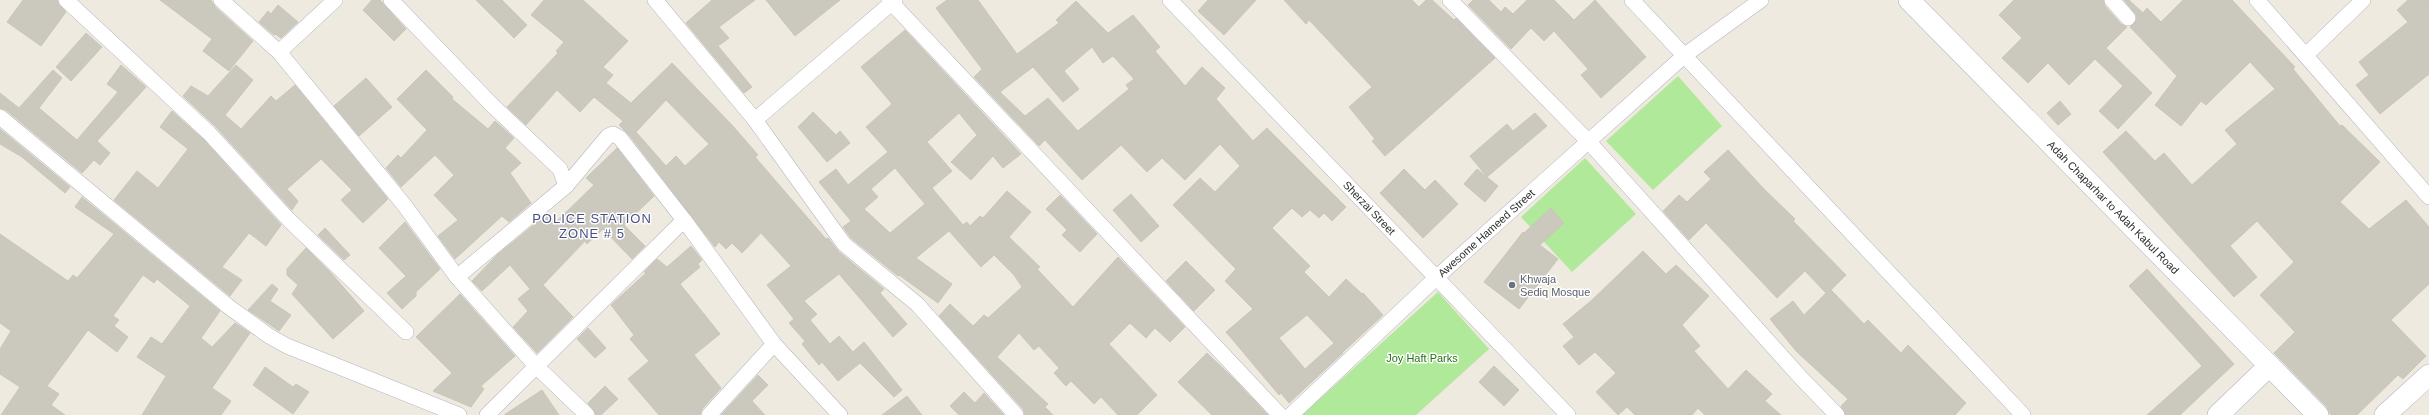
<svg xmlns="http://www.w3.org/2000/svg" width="2429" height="415" viewBox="0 0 2429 415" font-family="Helvetica,sans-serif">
<rect width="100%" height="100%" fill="#efeae0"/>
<g fill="#afe999">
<polygon points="1678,76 1722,126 1653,190 1606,141"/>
<polygon points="1585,158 1636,214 1572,272 1521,217"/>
<polygon points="1438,292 1489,349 1416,415 1302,415"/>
</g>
<g fill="#cbc8be" stroke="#ccc6b9" fill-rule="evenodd">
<polygon points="23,0 57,0 66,12 41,46 7,22"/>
<polygon points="160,0 211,0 215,7 253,41 229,71 203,51 212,39"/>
<polygon points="372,0 380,0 406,29 394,41 363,10"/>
<polygon points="476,0 502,0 527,25 514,38"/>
<path d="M 544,0 L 583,0 L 628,41 L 603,67 L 613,75 L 606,83 L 631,103 L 672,63 L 732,125 L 758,155 L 755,157 L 826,239 L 828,238 L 838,251 L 884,289 L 880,293 L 907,324 L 893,337 L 839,274 L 804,301 L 817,314 L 810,320 L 830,344 L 839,336 L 853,352 L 864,342 L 902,390 L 894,397 L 860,363 L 838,381 L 822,362 L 819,365 L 802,344 L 805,341 L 789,323 L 794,319 L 767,285 L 791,266 L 761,233 L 742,253 L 732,243 L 726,249 L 719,242 L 715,247 L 630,136 L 619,125 L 623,121 L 594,97 L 580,112 L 557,90 L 526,125 L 507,107 L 558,53 L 556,51 L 564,42 L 531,15 ZM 666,100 L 709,144 L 685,166 L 676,156 L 666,166 L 636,132 Z"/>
<polygon points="712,0 755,0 719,27 729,38 718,46 752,87 744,93 686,23"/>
<polygon points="766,0 840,0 795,36"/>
<path d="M 947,0 L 978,0 L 1017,54 L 1059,23 L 1056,20 L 1076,1 L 1108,33 L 1133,15 L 1160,47 L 1155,51 L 1185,86 L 1202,67 L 1225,88 L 1216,99 L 1253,141 L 1267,128 L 1346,207 L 1332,221 L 1324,213 L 1319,218 L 1310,210 L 1302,217 L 1292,208 L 1272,228 L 1310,266 L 1304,272 L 1329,297 L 1346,279 L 1362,294 L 1363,293 L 1383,315 L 1343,352 L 1336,345 L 1343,353 L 1289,403 L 1281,393 L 1279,395 L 1226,332 L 1253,309 L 1225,281 L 1236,269 L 1173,205 L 1200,178 L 1215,192 L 1240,166 L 1220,144 L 1185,180 L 1162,158 L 1147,172 L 1121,145 L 1082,180 L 1045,140 L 1039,146 L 974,77 L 982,69 L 936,8 ZM 1092,47 L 1103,63 L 1113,56 L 1134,79 L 1126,85 L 1129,89 L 1078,131 L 1048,98 L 1025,116 L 1000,92 L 1033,67 L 1063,102 L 1079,89 L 1064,71 ZM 1307,315 L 1334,343 L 1305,369 L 1279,338 Z"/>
<polygon points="1208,0 1256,0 1224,35 1198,11"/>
<polygon points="1284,0 1412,0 1419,7 1426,0 1432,0 1454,20 1456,18 1495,58 1385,156 1372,141 1375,139 1349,107 1372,87 1309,20 1306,24"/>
<polygon points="1473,0 1489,0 1501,12 1505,7 1513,14 1527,0 1554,0 1574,20 1595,0 1646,57 1601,98 1581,75 1588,69 1554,31 1544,41 1531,28 1511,49 1468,5"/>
<polygon points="2014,0 2103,0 2105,6 2121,24 2127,27 2106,48 2152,93 2118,129 2099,111 2123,86 2095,59 2069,85 2048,63 2028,83 2002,58 2022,38 1999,15"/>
<polygon points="2124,0 2129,0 2143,13 2147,8 2161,22 2183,0 2232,0 2295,67 2293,69 2340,126 2342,125 2380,162 2340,202 2369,229 2406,200 2429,227 2429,284 2391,320 2426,356 2403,379 2398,375 2357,415 2331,415 2327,407 2274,353 2295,332 2260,295 2294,262 2257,221 2230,246 2257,277 2234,297 2103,152 2126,131 2155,161 2164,153 2192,185 2237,144 2225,130 2275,89 2250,62 2206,105 2201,101 2181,126 2155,105 2177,76 2130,27 2136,21 2137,16"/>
<polygon points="2408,0 2429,0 2429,74 2380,114 2356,85 2369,75 2359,62 2408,22 2397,10"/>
<polygon points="278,5 298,22 281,38 275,34 274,35 259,22 268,11 271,14"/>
<path d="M 905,30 L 1021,154 L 1003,168 L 993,156 L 971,180 L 951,162 L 977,135 L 959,113 L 927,142 L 952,171 L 932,188 L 963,225 L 967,222 L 970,226 L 980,216 L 983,218 L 1007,191 L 1031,212 L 1009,237 L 1040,267 L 1037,269 L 1073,307 L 1118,257 L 1185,327 L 1170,342 L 1155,328 L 1146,338 L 1130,323 L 1109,344 L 1157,395 L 1137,415 L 1118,415 L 1101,397 L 1094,404 L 1071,381 L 1066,386 L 1054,373 L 1059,368 L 1039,346 L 1034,350 L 1019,333 L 997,357 L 1048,404 L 1045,407 L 1053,415 L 1025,415 L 1023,409 L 939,316 L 950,304 L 973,326 L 984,315 L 988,318 L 1022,287 L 1014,275 L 994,255 L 981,267 L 949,231 L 916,258 L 952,284 L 938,303 L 899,275 L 898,276 L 851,238 L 843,227 L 851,221 L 819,182 L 836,169 L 848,185 L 888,152 L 866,127 L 892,104 L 861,67 ZM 895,168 L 925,204 L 890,233 L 864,209 L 878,197 L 871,189 Z"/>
<polygon points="86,33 102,47 71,81 56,67"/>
<polygon points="121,65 146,87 97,141 110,153 100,165 94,160 82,173 6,110 0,108 0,93 19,108 53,70 62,78 39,108 77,140 118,92 107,84"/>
<polygon points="236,65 253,80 225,115 241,129 271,96 276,101 295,85 388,199 363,223 341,200 352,190 321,159 287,189 298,201 292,210 216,127 183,96 191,86 208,96"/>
<polygon points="426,70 453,97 452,99 488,129 495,121 514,138 505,148 521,163 510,173 531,203 509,222 502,216 455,259 438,236 458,220 434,195 454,175 435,155 401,187 386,168 398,155 401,158 427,130 397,99"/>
<polygon points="366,78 392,107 359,136 334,106"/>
<polygon points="2060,101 2071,114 2058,125 2047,113"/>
<polygon points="172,111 203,139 281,225 266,246 249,233 222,267 242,280 230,296 114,200 137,171 158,188 188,149 160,127"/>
<polygon points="813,112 836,135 840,131 850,143 827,162 798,127"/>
<polygon points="1535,113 1547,126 1487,177 1470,156 1507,124 1513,131"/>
<polygon points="0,129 70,187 65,193 22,157 0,144"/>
<polygon points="617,148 654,196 624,225 645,246 632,259 603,229 587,244 585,241 543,285 573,317 537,353 513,327 528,311 518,299 530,289 510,265 482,291 472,281 497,255 542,218 547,214 556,222 594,185 586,178"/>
<polygon points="1728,150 1764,189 1795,219 1793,221 1846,275 1831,290 1864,324 1868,320 1901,353 1908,345 1966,403 1955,415 1846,415 1841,406 1848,399 1796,351 1770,319 1793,301 1804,315 1826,293 1805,271 1777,298 1706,223 1689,240 1663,211 1679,195 1687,202 1711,179 1704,172"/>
<polygon points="1404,169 1425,190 1435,180 1458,204 1423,238 1380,193"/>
<polygon points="1477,169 1498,186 1485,202 1464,184"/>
<polygon points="1131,194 1159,226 1141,242 1113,210"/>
<polygon points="1060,195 1097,234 1080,252 1062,235 1067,230 1046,209"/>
<polygon points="82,197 220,311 201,338 212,347 235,323 250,333 212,388 231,401 221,415 142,415 166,376 137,357 151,337 162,344 190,306 157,279 154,283 143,275 113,316 119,320 114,326 128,337 117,352 88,330 47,386 59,394 51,405 65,415 1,415 20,387 0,374 0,349 11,331 0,323 0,234 68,281 73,275 77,278 114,234 75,207"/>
<polygon points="1551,208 1564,223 1540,245 1558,259 1519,309 1484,282 1523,232 1524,233"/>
<polygon points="405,222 440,269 416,292 416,296 402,309 387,293 406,276 379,248"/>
<polygon points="325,228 350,255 344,260 318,235"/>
<polygon points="691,246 702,260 698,264 700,267 680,284 720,334 694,355 721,388 702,409 700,415 659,415 628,379 649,361 630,339 634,335 611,305 646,273 644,272 657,259 667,267"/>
<polygon points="306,248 331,273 364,311 333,339 292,294 298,285 287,275 287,269"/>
<polygon points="1643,251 1666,274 1676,265 1709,296 1682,325 1700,346 1694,351 1728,389 1746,370 1772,394 1765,401 1781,415 1705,415 1698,408 1692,415 1635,415 1627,407 1618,415 1596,392 1616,373 1595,352 1579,365 1563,346 1574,337 1563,324 1592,300"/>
<polygon points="1186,261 1215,290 1194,311 1166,281"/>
<polygon points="2147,269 2234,364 2180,415 2147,415 2202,366 2129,286"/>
<polygon points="272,284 278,289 270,301 291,315 279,331 248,310"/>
<polygon points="460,294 515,356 481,386 484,389 471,407 433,391 452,373 416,337"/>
<polygon points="588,328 606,348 595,358 577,339"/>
<polygon points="1207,353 1234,379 1268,415 1212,415 1178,382"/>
<polygon points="1494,366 1519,390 1504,406 1479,382"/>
<polygon points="265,367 293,387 296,384 309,392 293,414 253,385"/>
<polygon points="758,375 768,385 752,401 765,415 721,415"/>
<polygon points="605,386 618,399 601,415 596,415 588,403"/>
<polygon points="542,390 559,415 504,415"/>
<polygon points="964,392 975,403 984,393 1004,415 959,415 950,406"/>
<polygon points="907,396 922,415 882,415"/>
</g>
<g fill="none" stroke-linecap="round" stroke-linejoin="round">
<g stroke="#b4b5c2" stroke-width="16">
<g id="street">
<polyline points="66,0 209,133 288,219 406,332"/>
<polyline points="221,0 279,52 405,206 457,277 536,366 587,415"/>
<polyline points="391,0 493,106 560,169 566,186 608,136 613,134 620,138 684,220 774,344 840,415"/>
<polyline points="655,0 755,120 844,244 917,304 1016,415"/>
<polyline points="889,0 1280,415"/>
<path id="s1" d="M 1170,0 L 1568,415"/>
<polyline points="1450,0 1589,142 1802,379 1837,415"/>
<polyline points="1632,0 2023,415"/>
<polyline points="2112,0 2128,18"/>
<polyline points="2257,0 2429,197"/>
<polyline points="279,52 335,0"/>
<polyline points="2306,55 2363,0"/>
<polyline points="0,117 229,307 269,336 287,346 459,415"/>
<polyline points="755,120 895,0"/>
<polyline points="457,277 566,186"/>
<polyline points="487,415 684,220"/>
<polyline points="709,415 774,344"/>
<path id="s2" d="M 1291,415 L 1437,277 L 1685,55 L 1761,0"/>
</g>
</g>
<g stroke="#b4b5c2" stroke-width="22">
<g id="secondary">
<path id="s3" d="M 1909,0 L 2318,415"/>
<polyline points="2218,415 2269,366"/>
<polyline points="2385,415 2429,375"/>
</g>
</g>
<use href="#street" stroke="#fff" stroke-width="15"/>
<use href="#secondary" stroke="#fff" stroke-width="21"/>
</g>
<circle fill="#6b7280" stroke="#fff" stroke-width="1.5" cx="1512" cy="285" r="4"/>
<g text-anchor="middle" stroke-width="3" stroke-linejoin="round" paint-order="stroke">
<g font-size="11" fill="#2e2e2e" stroke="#fff">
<text dy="4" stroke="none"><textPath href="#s1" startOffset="288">Sherzai Street</textPath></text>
<text dy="4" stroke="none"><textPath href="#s3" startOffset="291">Adah Chaparhar to Adah Kabul Road</textPath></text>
<text dy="4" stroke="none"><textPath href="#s2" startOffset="267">Awesome Hameed Street</textPath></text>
</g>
<g font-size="11" fill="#5b616d" stroke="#fff" text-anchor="start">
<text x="1520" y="283">Khwaja<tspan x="1520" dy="13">Sediq Mosque</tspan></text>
</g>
<g font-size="11" fill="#237216" stroke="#fff">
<text x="1422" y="362">Joy Haft Parks</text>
</g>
<g font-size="13" letter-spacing="1" fill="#4a5082" stroke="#fff">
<text x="592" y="223">POLICE STATION<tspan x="592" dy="15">ZONE # 5</tspan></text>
</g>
</g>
</svg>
